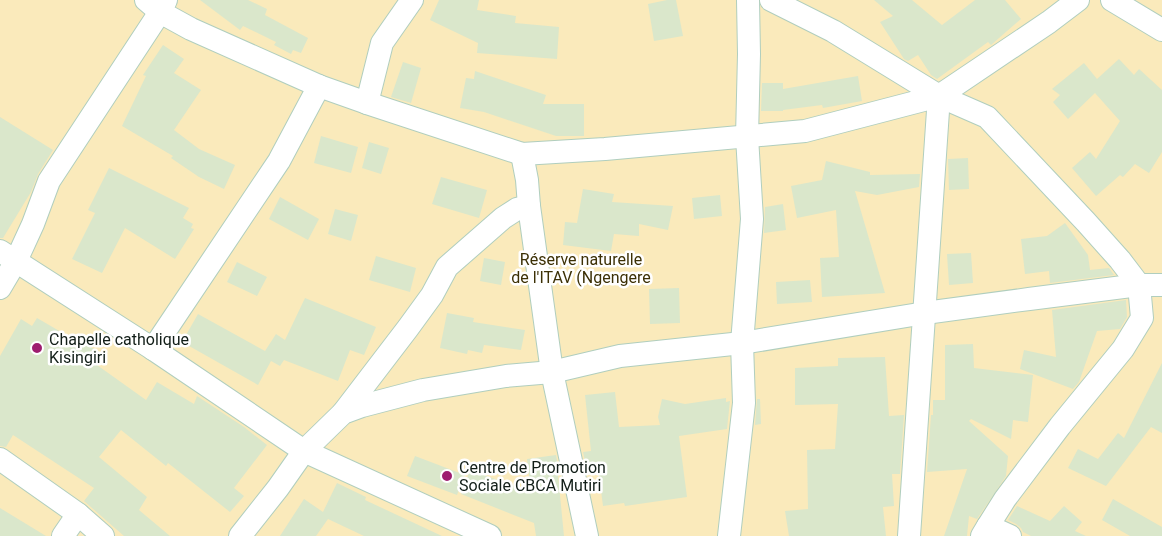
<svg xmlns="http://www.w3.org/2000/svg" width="1162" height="536" viewBox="0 0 1162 536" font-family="Roboto,sans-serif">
<rect width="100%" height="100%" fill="#f2fef7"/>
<rect fill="#faeabb" x="0" y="0" width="1162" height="536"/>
<g fill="#dae7cb">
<polygon points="200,0 248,0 267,9 265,15 308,38 301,53 293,50 291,54 274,45 276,42 243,26 240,30"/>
<polygon points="439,0 479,0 477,10 516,16 515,23 559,27 557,59 477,53 478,43 430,20"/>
<polygon points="667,0 676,0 683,36 654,41 648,4"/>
<polygon points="874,0 912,0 942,25 975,0 1005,0 1021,19 991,45 988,42 937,79 931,75 918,55 908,61 904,59 880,22 893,16"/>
<polygon points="163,45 184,59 174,73 201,90 174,130 199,149 235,165 224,189 199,177 171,158 173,156 122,126 146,76 143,75"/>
<polygon points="1119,59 1134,75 1139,69 1162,90 1162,152 1149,173 1135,164 1123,177 1120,175 1096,196 1072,168 1090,152 1096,159 1120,121 1095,93 1068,119 1053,102 1060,95 1052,89 1084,63 1097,79"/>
<polygon points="403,62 421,68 411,103 391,97"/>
<polygon points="475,71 546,95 543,104 584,104 584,136 556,136 484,112 460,108 466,78 474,79"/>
<polygon points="858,76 862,101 823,108 822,105 783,110 783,111 761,111 762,83 783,83 783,89"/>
<polygon points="0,117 53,150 38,174 31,192 3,238 0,238"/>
<polygon points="321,136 358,147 351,173 314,163"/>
<polygon points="369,142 389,148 381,174 362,168"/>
<polygon points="968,158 969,189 949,190 948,159"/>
<polygon points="826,161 870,172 870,175 920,174 919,187 877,195 855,191 885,293 822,297 820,258 839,257 836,210 797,218 791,186 822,180"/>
<polygon points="109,168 189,208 183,218 193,224 191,228 194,229 175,259 125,228 102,273 72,259 95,213 88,210"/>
<polygon points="441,177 487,190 479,218 432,204"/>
<polygon points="583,189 614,194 612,202 673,206 668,230 639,224 639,236 614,234 611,251 563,245 565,222 577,223"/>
<polygon points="720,195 722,216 694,219 692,198"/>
<polygon points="280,197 319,219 308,240 269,219"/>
<polygon points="783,204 786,230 764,233 765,207"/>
<polygon points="335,209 358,215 351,241 328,234"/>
<polygon points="1065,223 1088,255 1090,270 1109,268 1114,275 1050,283 1049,271 1025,274 1021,239 1047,236"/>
<polygon points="971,253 973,283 949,285 947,254"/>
<polygon points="376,256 416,268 410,292 369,280"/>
<polygon points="484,258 505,262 501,285 480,281"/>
<polygon points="237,262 267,277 257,296 227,282"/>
<polygon points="810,280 812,302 777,304 776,282"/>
<polygon points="679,288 680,323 650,324 649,289"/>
<polygon points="305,298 376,327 364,355 350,350 338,381 284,360 280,366 271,361 258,385 182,342 198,314 265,351 276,334 285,340"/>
<polygon points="1126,300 1127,317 1120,329 1097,331 1079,382 1073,389 1020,369 1024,350 1056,357 1052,310"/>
<polygon points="447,313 474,318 473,322 525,330 521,350 484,345 482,353 468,350 467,354 440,348"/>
<polygon points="37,318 80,343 81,341 104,355 97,365 146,400 157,382 194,404 197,396 244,427 267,445 234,488 244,496 230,512 168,463 166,466 121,430 99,457 147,497 139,510 170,536 124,536 84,501 94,488 13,435 6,447 0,446 0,356 21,319 32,326"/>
<polygon points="973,344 974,368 1033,375 1028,422 1013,420 1011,439 971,419 969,421 1008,456 1006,476 977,519 969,516 967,536 944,536 967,469 927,472 931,415 933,415 933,400 945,400 945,345"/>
<polygon points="885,357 889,416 904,415 900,474 892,474 894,506 883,507 886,536 789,536 785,511 808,509 807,450 835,449 838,404 795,405 795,368 838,366 838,358"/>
<polygon points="1162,363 1162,433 1151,427 1106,486 1068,468 1078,449 1098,459 1118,433 1124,438"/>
<polygon points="615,392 619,427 660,425 658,417 662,399 685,404 726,398 726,402 730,401 727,429 679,436 687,497 625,506 624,503 603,506 598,468 587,470 583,452 591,451 585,395"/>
<polygon points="757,399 760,399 761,424 755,425"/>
<polygon points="556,455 560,475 558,475 564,536 536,536 534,523 461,494 470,470 531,492 527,459"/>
<polygon points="415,456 465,475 457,495 407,476"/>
<polygon points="337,483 366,497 365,500 442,536 364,536 328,519 316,536 280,536 304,499 323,512"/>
<polygon points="1113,499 1162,527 1162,536 1130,536 1102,520"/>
<polygon points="1017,506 1050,521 1064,506 1082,522 1075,531 1086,536 1031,536 1023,532 1021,528 1016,524 1008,520"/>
<polygon points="0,508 46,536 0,536"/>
</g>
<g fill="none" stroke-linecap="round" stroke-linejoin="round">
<g stroke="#b0cebe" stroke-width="24">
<g id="street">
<polyline points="146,0 160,12 191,29 319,86 367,103 522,154 605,149 805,131 939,96 1049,22 1078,0"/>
<polyline points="771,0 833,31 939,96 987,117 1086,222 1120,260 1139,285 1142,318 1123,349 1060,426 1005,499 988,526"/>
<polyline points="1112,0 1162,30"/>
<polyline points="367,103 382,43 412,0"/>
<polyline points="522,154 527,180 529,206 552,372 587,536"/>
<polyline points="0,251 153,349 304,451 490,536"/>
<polyline points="0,288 16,261 33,224 49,181 160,12 166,0"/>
<polyline points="153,349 279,161 319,86"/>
<polyline points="343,413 408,328 432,295 447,267 503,218 517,209 529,206"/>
<polyline points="0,459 78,514 103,536"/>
<polyline points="63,536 78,514"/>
<polyline points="240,536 278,488 304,451 343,413 362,406 423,390 506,376 552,372 620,356 742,343 925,313 1029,299 1139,285 1162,285"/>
<polyline points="729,536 744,403 742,343 752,219 747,137 749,54 748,0"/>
<polyline points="909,536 939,96"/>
<polyline points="982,536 988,526 1010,536"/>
</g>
</g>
<use href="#street" stroke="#fff" stroke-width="22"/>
</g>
<g fill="#9e1d6f" stroke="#fff" stroke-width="2">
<circle cx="37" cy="348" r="6"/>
<circle cx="447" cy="476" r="6"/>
</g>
<g text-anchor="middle" stroke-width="5" stroke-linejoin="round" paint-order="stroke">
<g font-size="16" fill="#3c3005" stroke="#fff">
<text x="581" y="265">Réserve naturelle<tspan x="581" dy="18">de l'ITAV (Ngengere</tspan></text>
</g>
<g font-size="16" fill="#111d17" stroke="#fff" text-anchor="start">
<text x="49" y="345">Chapelle catholique<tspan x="49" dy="18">Kisingiri</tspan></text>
<text x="459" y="473">Centre de Promotion<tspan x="459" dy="18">Sociale CBCA Mutiri</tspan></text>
</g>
</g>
</svg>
